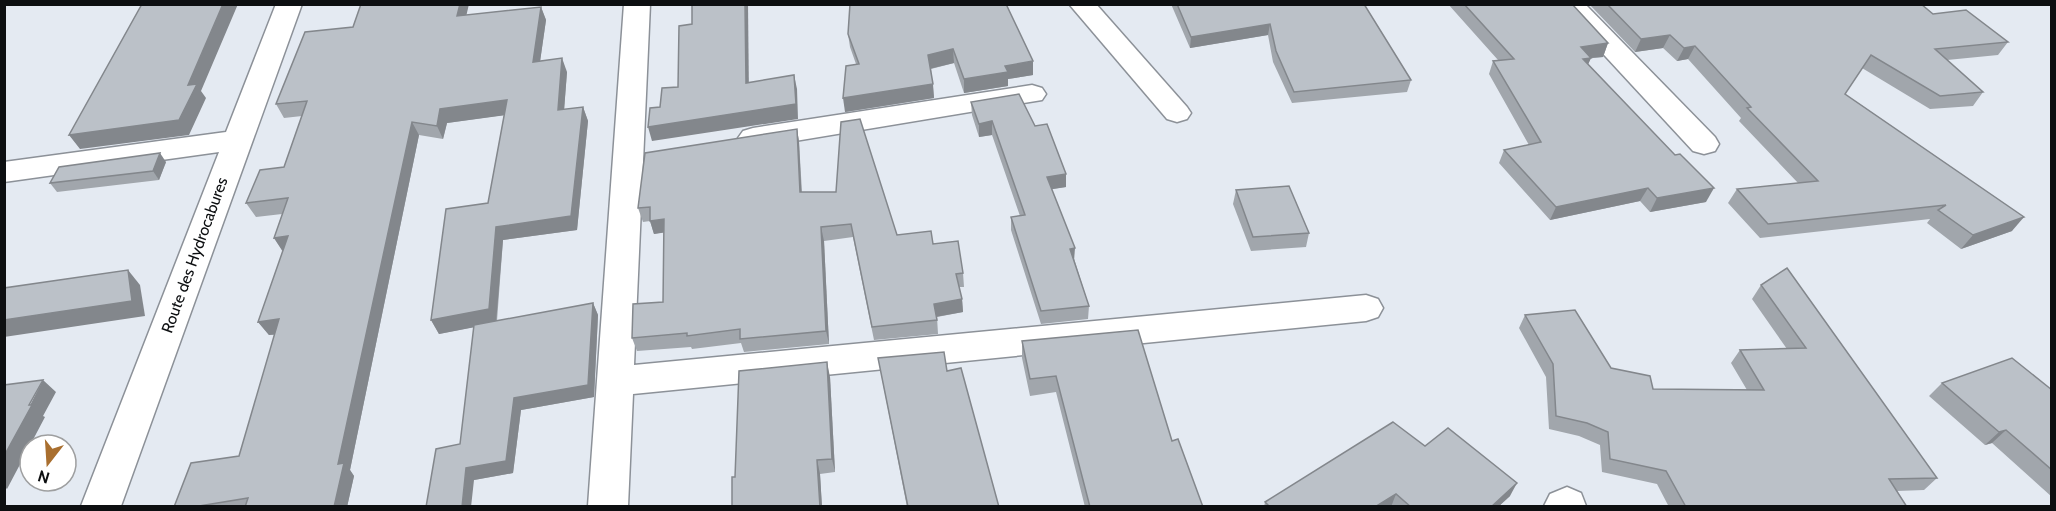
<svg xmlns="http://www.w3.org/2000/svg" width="2056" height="511" viewBox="0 0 2056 511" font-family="Cabin,sans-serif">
<rect width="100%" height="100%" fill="#e4eaf2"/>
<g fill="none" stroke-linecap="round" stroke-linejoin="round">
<g stroke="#8c9198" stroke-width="3">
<g id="street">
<polygon points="276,4 302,4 121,506 81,506 219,152 4,182 4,162 226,132"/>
<polygon points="624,4 650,4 634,365 1366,295 1378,299 1383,308 1378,317 1366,321 633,394 628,506 588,506"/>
<polygon points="1069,4 1096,4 1187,107 1191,113 1187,119 1177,122 1167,119"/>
<polygon points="1557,4 1585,4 1715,137 1719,144 1715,151 1704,154 1693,151"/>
<polygon points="1032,85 1042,88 1046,94 1042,100 753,148 743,145 738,138 743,131 753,128"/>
<polygon points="1567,487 1581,493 1586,506 1544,506 1550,494"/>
</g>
</g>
<use href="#street" fill="#fff" fill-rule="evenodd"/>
</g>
<g fill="#a1a6ac">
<polygon points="850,4 1033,75 1008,79 1008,86 964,93 954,63 931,69 934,98 845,112 856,64 850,47 848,34"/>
<polygon points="1171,4 1364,4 1411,80 1407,92 1292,103 1273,62 1268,35 1190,48"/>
<polygon points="1448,4 1572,4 1608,43 1603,57 1591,58 1588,64 1706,202 1650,212 1640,201 1550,220 1499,163 1504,150 1529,145 1489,74 1493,61 1498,60"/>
<polygon points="1589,4 1921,4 1933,14 2008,42 1998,55 1947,60 1983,92 1973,106 1930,109 1862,68 1845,94 2012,231 1961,249 1927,223 1930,219 1760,238 1728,203 1737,189 1798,183 1739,121 1741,118 1688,59 1677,61 1663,48 1635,52"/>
<polygon points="541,7 546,20 540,61 567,72 564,110 583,107 588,121 577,230 503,240 497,321 593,303 598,315 594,397 521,410 513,473 474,480 460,444 474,327 439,334 431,320 488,203 504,115 447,123 443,139 419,135 350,470 354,476 347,507 174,507 239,456 275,335 269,335 258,322 283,251 274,238 282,214 256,217 246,203 284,167 302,116 284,118 276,104 466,15"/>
<polygon points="971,102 1035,126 1066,174 1066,187 1052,189 1089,306 1088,319 1041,324 1011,230 1011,217 1020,216 992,135 979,137 972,115"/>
<polygon points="797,129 799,142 802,192 897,235 933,244 963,273 964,287 959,287 962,299 963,312 937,317 938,334 874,340 853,237 824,241 829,344 744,352 741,343 692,349 691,347 637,351 632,338 663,302 664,232 654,234 650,221 643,222 638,208"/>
<polygon points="166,162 159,180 57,192 50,183"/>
<polygon points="1236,190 1309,233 1306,247 1251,251 1233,204"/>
<polygon points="1761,285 1937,478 1924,490 1897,491 1907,507 1669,507 1657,484 1602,472 1600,445 1579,436 1549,429 1546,377 1519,328 1525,315 1611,368 1653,389 1747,390 1731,363 1740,350 1787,349 1752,299"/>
<polygon points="1022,341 1172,441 1203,507 1085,507 1056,392 1030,396 1022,358"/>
<polygon points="878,358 947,371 999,507 907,507"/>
<polygon points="830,377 835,472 820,474 822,507 732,507 735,477"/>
<polygon points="1942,383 2052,390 2052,497 1992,443 1985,445 1929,396"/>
<polygon points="1425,446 1510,496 1498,507 1264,507 1265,502"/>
</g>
<g fill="#83878c">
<polygon points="223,4 238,4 201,91 206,98 189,135 80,149 69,135 188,85"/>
<polygon points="460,4 469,4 463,30 457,16"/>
<polygon points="745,4 748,4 749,98 746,83"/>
<polygon points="541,7 546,20 538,76 533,62"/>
<polygon points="1270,24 1268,35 1190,48 1191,37"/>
<polygon points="1670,35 1663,48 1635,52 1641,39"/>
<polygon points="1608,43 1603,57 1591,58 1585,71 1581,47"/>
<polygon points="1695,46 1688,59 1677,61 1684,48"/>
<polygon points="953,49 954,63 929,69 928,55"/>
<polygon points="562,58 567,72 563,124 558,110"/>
<polygon points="1033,61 1033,75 1008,79 1008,86 964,93 964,79 1005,66"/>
<polygon points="794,75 797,89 798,119 652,141 648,127"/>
<polygon points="933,84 934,98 845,112 843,98"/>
<polygon points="507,100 513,114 447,123 443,139 437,126 440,109"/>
<polygon points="583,107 588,121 577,230 503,240 496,323 439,334 431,320 496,227"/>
<polygon points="992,121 992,135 979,137 979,124"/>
<polygon points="412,122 419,135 350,470 354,476 347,507 334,507 338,464"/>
<polygon points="797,129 799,142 802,205 800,192"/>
<polygon points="160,153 166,162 159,180 153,171"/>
<polygon points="1066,174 1066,187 1047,190 1047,177"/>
<polygon points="1648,188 1640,201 1550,220 1556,207"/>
<polygon points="1714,188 1706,202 1650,212 1657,198"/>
<polygon points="2024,217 2012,231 1961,249 1973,235"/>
<polygon points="664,219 668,232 654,234 650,221"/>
<polygon points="821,227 824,241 829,344 826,331"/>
<polygon points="288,236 283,252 274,238"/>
<polygon points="1075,248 1074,261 1070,249"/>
<polygon points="128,270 140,285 145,316 4,337 4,320"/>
<polygon points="962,299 963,312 935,317 934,304"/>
<polygon points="593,303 598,315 594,397 521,410 513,473 474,480 471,507 462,507 466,468 514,398"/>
<polygon points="279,319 289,332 269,335 258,322"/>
<polygon points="827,362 830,377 835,472 832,459"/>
<polygon points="43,380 56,392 43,416 45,417 7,489 4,486 4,456"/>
<polygon points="2006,430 1992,443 1985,445 1999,432"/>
<polygon points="817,460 820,474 822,507 820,507"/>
<polygon points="1517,483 1510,496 1498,507 1491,507"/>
<polygon points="1396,494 1391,507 1375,507"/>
</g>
<g fill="#bbc1c8" stroke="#83878c" stroke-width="1.5">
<polygon points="142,4 223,4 188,85 197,84 179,120 69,135"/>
<polygon points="361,4 460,4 457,16 541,7 533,62 562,58 558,110 583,107 571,216 496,227 489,309 431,320 446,209 488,203 507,100 440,109 437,126 412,122 338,464 344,463 334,507 245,507 248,498 193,507 174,507 191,463 239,456 279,319 258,322 288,236 274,238 288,198 246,203 260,170 284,167 307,101 276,104 305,32 353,27"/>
<polygon points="692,4 745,4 746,83 794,75 796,104 648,127 650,108 660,107 662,88 678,87 679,26 692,24"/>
<polygon points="850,4 1006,4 1033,61 1005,66 1008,72 964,79 953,49 928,55 933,84 843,98 846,66 859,64 848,34"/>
<polygon points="1177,4 1364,4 1411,80 1294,92 1276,51 1270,24 1191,37"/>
<polygon points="1464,4 1572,4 1608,43 1581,47 1591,58 1583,59 1675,155 1680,154 1714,188 1657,198 1648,188 1556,207 1504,150 1541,142 1493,61 1514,59"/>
<polygon points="1607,4 1921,4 1933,14 1966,10 2008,42 1935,49 1983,92 1940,96 1871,55 1845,94 2024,217 1973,235 1938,210 1946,205 1768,224 1737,189 1818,181 1747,108 1751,107 1695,46 1684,48 1670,35 1641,39"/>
<polygon points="1019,94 1035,126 1047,124 1066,174 1047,177 1075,248 1070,249 1089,306 1041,311 1011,217 1025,215 992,121 979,124 971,102"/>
<polygon points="860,119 897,235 931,231 933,244 958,241 963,273 956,274 962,299 934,304 937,320 872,327 851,224 821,227 826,331 740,339 740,329 687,336 687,333 632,338 633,304 663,302 664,219 650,221 650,207 638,208 645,153 797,129 800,192 836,192 841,122"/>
<polygon points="160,153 153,171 50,183 59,167"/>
<polygon points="1289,186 1309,233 1253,237 1236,190"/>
<polygon points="1787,268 1937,478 1889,479 1907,507 1686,507 1666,471 1610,459 1608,432 1587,423 1556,416 1553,364 1525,315 1575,310 1611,368 1650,376 1653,389 1764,390 1740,350 1806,348 1761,285"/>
<polygon points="128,270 132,301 4,320 4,288"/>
<polygon points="593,303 588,385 514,398 506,461 466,468 462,507 426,507 436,449 460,444 474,325"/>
<polygon points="1138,330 1172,441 1178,439 1203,507 1090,507 1056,376 1030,379 1022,341"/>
<polygon points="944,352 947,371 961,368 999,507 908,507 878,358"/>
<polygon points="2012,358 2052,390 2052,470 2006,430 1999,432 1942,383"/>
<polygon points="827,362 832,459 817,460 820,507 732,507 732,477 735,477 739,371"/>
<polygon points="43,380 29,405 32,405 4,456 4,385"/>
<polygon points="1393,422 1425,446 1448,428 1517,483 1491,507 1411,507 1396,494 1375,507 1270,507 1265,502"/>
</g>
<g text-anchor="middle" stroke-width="4.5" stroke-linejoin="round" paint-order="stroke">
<g font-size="16" fill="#0d0f11" stroke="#fff">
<text transform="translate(194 255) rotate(-70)" y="6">Route des Hydrocabures</text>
</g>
</g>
<rect width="2056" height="511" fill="none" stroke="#0d0f11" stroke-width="12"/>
<g transform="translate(48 463) rotate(197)"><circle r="28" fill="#ffffff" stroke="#9e9fa0" stroke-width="1.5"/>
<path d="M0-4.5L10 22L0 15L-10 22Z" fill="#a96f2f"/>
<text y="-9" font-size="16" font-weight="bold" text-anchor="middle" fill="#0d0f11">N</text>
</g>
</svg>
